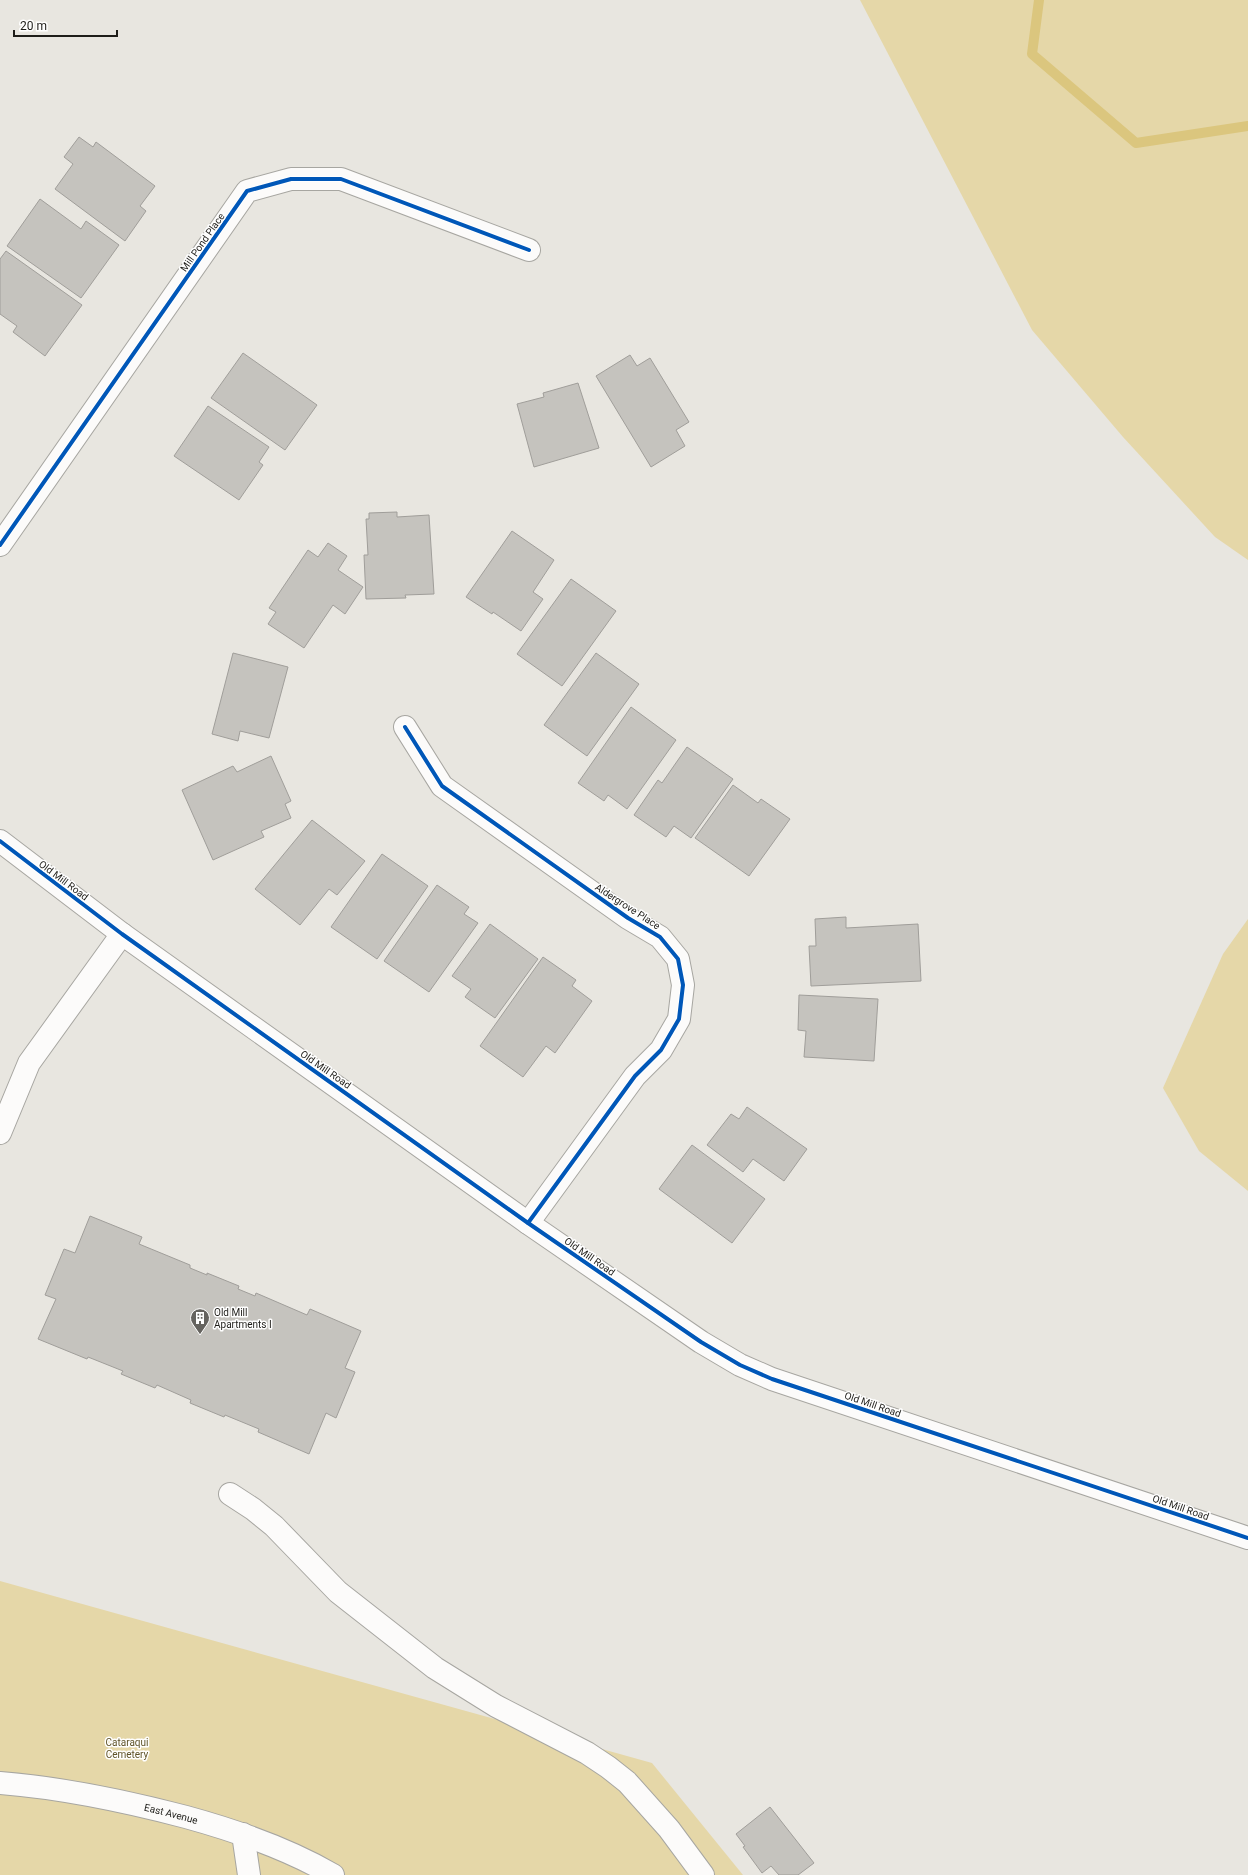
<svg xmlns="http://www.w3.org/2000/svg" width="1248" height="1875" viewBox="0 0 1248 1875" font-family="Roboto,sans-serif">
<rect width="100%" height="100%" fill="#e8e6e0"/>
<g fill="#e5d7a8">
<polygon points="860,0 1248,0 1248,560 1215,537 1123,437 1032,330"/>
<polygon points="1248,919 1248,1191 1199,1151 1163,1088 1223,954"/>
<polygon points="0,1581 652,1763 743,1875 0,1875"/>
</g>
<g fill="none" stroke-linecap="round" stroke-linejoin="round">
<polyline stroke="#dbc67e" stroke-width="10" points="1039,0 1032,54 1136,143 1248,126"/>
</g>
<g fill="#c5c3be" stroke="#a09e9a">
<polygon points="79,137 93,147 96,142 155,186 140,206 146,211 125,241 55,189 73,164 64,157"/>
<polygon points="40,199 81,229 86,221 119,245 81,298 7,246"/>
<polygon points="6,251 82,305 45,356 13,332 17,326 0,314 0,259"/>
<polygon points="243,353 317,405 285,450 211,398"/>
<polygon points="630,355 637,366 650,358 689,422 676,430 685,446 651,467 596,376"/>
<polygon points="578,383 599,448 534,467 517,404 544,397 543,393"/>
<polygon points="208,406 269,447 259,462 263,465 239,500 174,456"/>
<polygon points="397,512 397,517 429,515 434,594 405,595 406,598 366,599 364,555 368,555 366,519 369,519 369,513"/>
<polygon points="512,531 554,560 533,592 543,599 521,631 493,612 492,614 466,597"/>
<polygon points="328,543 347,556 338,570 363,587 345,614 333,605 304,648 268,624 276,612 269,608 308,550 318,557"/>
<polygon points="571,579 616,611 562,686 517,654"/>
<polygon points="233,653 288,667 269,738 240,731 238,741 212,734"/>
<polygon points="596,653 639,684 587,756 544,725"/>
<polygon points="631,707 676,740 627,809 608,795 604,801 578,783"/>
<polygon points="687,747 733,779 691,838 674,826 666,837 634,815 658,780 662,783"/>
<polygon points="271,756 291,801 285,804 291,818 261,831 264,837 213,860 182,790 233,766 237,772"/>
<polygon points="733,785 758,803 761,799 790,819 749,876 695,838"/>
<polygon points="312,820 365,861 337,895 329,889 300,925 255,889"/>
<polygon points="382,854 428,886 377,959 331,927"/>
<polygon points="437,885 469,907 464,914 478,923 429,992 384,961"/>
<polygon points="846,917 846,928 918,924 921,981 811,986 809,946 816,946 815,919"/>
<polygon points="490,924 538,959 495,1018 465,997 471,989 452,976"/>
<polygon points="543,957 576,980 572,986 592,1001 555,1053 546,1046 523,1077 480,1046"/>
<polygon points="799,995 878,999 874,1061 804,1057 806,1031 798,1030"/>
<polygon points="747,1107 807,1149 784,1181 753,1159 743,1172 707,1145 731,1114 739,1119"/>
<polygon points="692,1145 765,1199 732,1243 659,1189"/>
<polygon points="90,1216 142,1237 139,1244 190,1265 190,1268 207,1275 207,1273 239,1286 238,1289 255,1296 256,1293 307,1315 310,1309 361,1331 345,1368 355,1372 336,1418 326,1413 309,1454 258,1432 259,1429 225,1415 224,1417 190,1403 191,1400 157,1385 155,1388 121,1374 123,1371 88,1357 87,1359 38,1339 56,1299 45,1295 64,1249 75,1253"/>
<polygon points="770,1807 814,1863 798,1875 779,1875 771,1866 762,1873 743,1847 745,1846 736,1834"/>
</g>
<g fill="none" stroke-linecap="round" stroke-linejoin="round">
<g stroke="#a7a6a1" stroke-width="24">
<g id="minor">
<polyline points="0,545 247,191 291,179 341,179 529,250"/>
<polyline points="405,727 442,786 628,918 660,937 678,959 683,985 679,1019 661,1050 635,1076 528,1223"/>
<polyline points="0,841 122,934 528,1223 701,1342 740,1365 772,1379 1248,1538"/>
<polyline points="0,1133 29,1063 122,934"/>
<polyline points="230,1494 253,1509 274,1526 338,1592 435,1668 496,1706 587,1753 608,1767 627,1782 669,1829 703,1875"/>
<path id="s1" d="M 0,1783 C 63,1788 125,1801 186,1817 C 237,1831 287,1848 333,1875"/>
<polyline points="243,1834 249,1875"/>
</g>
</g>
<use href="#minor" stroke="#fcfbfa" stroke-width="22"/>
<g stroke="#fff" stroke-width="6">
<g id="cycleway">
<polyline points="0,545 247,191 291,179 341,179 529,250"/>
<polyline points="405,727 442,786 628,918 660,937 678,959 683,985 679,1019 661,1050 635,1076 528,1223"/>
<polyline points="0,841 122,934 528,1223 701,1342 740,1365 772,1379 1248,1538"/>
</g>
</g>
<use href="#cycleway" stroke="#0057b8" stroke-width="4"/>
</g>
<defs>
<g id="building-pin" transform="scale(1)"><path d="M0 17L-7.5 6A9.5 9.5 0 1 1 7.5 6Z" fill="#65635f" stroke="#fff"/><path d="M-4-6H4V6H1V3H-1V6H-4ZM-2.5-4.3h1.7v1.8h-1.7ZM.8-4.3h1.7v1.8H.8ZM-2.5-1h1.7V.8h-1.7ZM.8-1h1.7V.8H.8Z" fill="#fff"/></g>
</defs>
<g fill-rule="evenodd">
<use href="#building-pin" x="200" y="1318"/>
</g>
<g text-anchor="middle" stroke-width="3" stroke-linejoin="round" paint-order="stroke">
<g font-size="10" fill="#1e1d19" stroke="#fff">
<text transform="translate(202 242) rotate(-55)" y="4">Mill Pond Place</text>
<text transform="translate(64 880) rotate(37)" y="4">Old Mill Road</text>
<text transform="translate(628 906) rotate(33)" y="4">Aldergrove Place</text>
<text transform="translate(326 1069) rotate(35)" y="4">Old Mill Road</text>
<text transform="translate(590 1256) rotate(35)" y="4">Old Mill Road</text>
<text transform="translate(873 1404) rotate(19)" y="4">Old Mill Road</text>
<text transform="translate(1181 1507) rotate(19)" y="4">Old Mill Road</text>
<text dy="4" stroke="none"><textPath href="#s1" startOffset="174">East Avenue</textPath></text>
</g>
<g font-size="10" fill="#1e1d19" stroke="#fff" text-anchor="start">
<text x="214" y="1316">Old Mill<tspan x="214" dy="12">Apartments I</tspan></text>
</g>
<g font-size="10" fill="#5f5329" stroke="#fff">
<text x="127" y="1746">Cataraqui<tspan x="127" dy="12">Cemetery</tspan></text>
</g>
</g>
<path d="M14 30v6h103v-6" fill="none" stroke="#1e1d19" stroke-width="2"/>
<text x="20" y="30" font-size="12" fill="#1e1d19" stroke="#ffffff" stroke-width="3" paint-order="stroke">20 m</text>
</svg>
